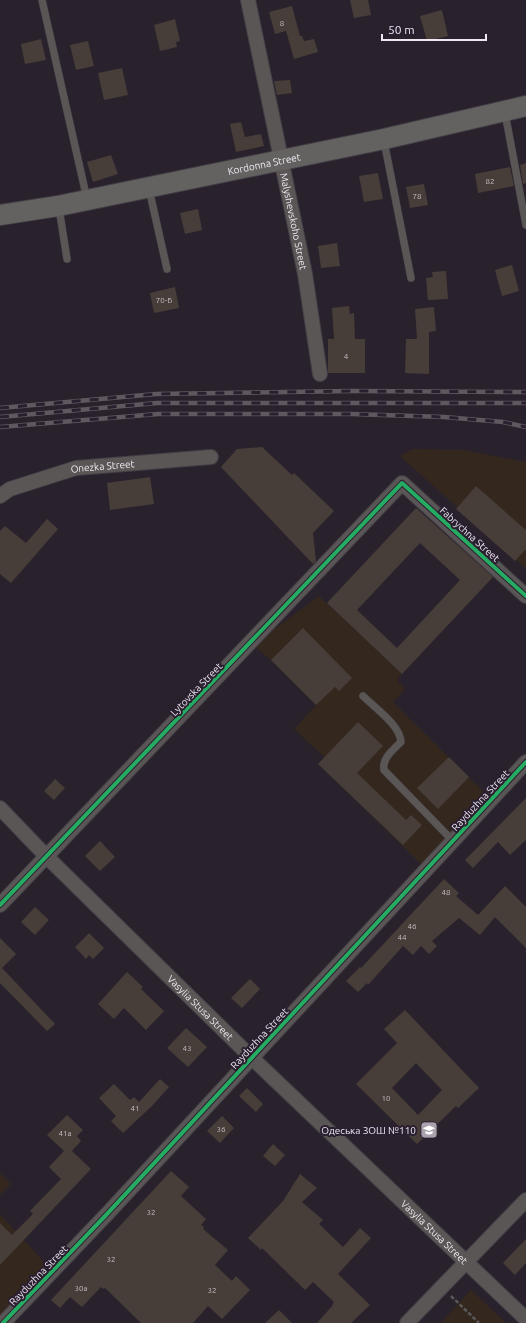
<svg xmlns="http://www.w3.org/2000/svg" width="526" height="1323" viewBox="0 0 526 1323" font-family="Ubuntu,sans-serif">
<rect width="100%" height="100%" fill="#29222c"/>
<g fill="#34271e">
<polygon points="412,449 463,450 526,462 526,569 400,456"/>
<polygon points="319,596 402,674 397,680 405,689 393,702 491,799 425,868 318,764 324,757 294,729 316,705 271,660 253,645"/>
<polygon points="0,1173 11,1184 0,1195"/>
<polygon points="0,1214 51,1270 0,1323"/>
<polygon points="471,1290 506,1323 441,1323"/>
</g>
<g fill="#473d39" fill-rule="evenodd">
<polygon points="350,0 368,0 371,15 354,18"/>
<polygon points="292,6 300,36 302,36 304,41 314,39 318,52 294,59 286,31 275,34 269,12"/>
<polygon points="442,10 448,36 427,41 420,16"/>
<polygon points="175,19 180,41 176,42 177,47 160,51 154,25"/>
<polygon points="41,39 46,60 25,64 21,44"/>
<polygon points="88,41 94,66 76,70 70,45"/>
<polygon points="122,68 128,95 104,100 98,73"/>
<polygon points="290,80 292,93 277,95 274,81"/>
<polygon points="241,122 245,137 261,134 264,146 236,152 230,124"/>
<polygon points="111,155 118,174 93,182 87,162"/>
<polygon points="526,163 526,183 523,184 520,165"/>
<polygon points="510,167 514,186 478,193 475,174"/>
<polygon points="378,173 383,199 364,202 359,176"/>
<polygon points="424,184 428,205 410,208 406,187"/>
<polygon points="198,209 202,230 185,234 180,213"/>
<polygon points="337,243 340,266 321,268 318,246"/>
<polygon points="512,265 519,291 502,296 495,270"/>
<polygon points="446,271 448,299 428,300 426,278 433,277 432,272"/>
<polygon points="175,287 179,308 154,313 150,293"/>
<polygon points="349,306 350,314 354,313 355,339 365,339 365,373 328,373 328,339 334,339 332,308"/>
<polygon points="434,307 436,331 429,332 429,374 405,373 406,339 417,339 415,309"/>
<polygon points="262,447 292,475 294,473 334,511 313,533 316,561 313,564 221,467 237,449"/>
<polygon points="150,477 154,504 110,510 107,483"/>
<polygon points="476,486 526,530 526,549 515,561 456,509"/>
<path d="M 416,508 L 493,577 L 402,674 L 327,603 ZM 420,543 L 460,580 L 397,648 L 357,610 Z"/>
<polygon points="47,519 58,529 11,583 0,574 0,531 5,526 26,543"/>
<polygon points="303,628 352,678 339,691 335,687 316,705 271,660"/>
<polygon points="358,722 383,746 357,773 406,820 411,815 422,825 403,845 318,764"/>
<polygon points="449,757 469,777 438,809 417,788"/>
<polygon points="55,779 65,788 54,800 44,791"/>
<polygon points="526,798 526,840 510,855 498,842 473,868 465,860"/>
<polygon points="100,841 115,857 100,871 85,856"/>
<polygon points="444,879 459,893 456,896 478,915 505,886 526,907 526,948 495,917 480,935 459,918 432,941 437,946 429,954 421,946 413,955 403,946 368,985 367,983 358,992 346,981 360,967 361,968"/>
<polygon points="35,907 49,920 35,935 21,922"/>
<polygon points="89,933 104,948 93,959 89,955 86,959 75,947"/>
<polygon points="0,938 16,954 2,968 55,1024 47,1031 0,983"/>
<polygon points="127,972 143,987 141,989 164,1011 146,1030 124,1008 114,1019 98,1004"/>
<polygon points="250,979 260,989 242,1008 231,998"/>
<path d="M 405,1010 L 479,1088 L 458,1108 L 456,1106 L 417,1144 L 356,1084 L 397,1043 L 384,1029 ZM 416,1063 L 442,1090 L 418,1115 L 392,1088 Z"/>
<polygon points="186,1028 207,1047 188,1067 167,1048"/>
<polygon points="160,1079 169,1087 152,1106 123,1133 111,1121 116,1116 99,1098 114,1084 130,1100 134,1097 139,1102"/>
<polygon points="247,1088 263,1104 256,1112 239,1096"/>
<polygon points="67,1115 83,1130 77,1136 81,1141 72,1151 91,1169 0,1265 0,1223 12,1235 33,1214 30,1211 61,1179 49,1167 64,1151 47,1135"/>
<polygon points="222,1116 234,1128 220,1143 207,1131"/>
<polygon points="273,1144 285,1155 275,1166 263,1156"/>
<polygon points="171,1171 189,1187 181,1196 206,1219 201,1225 204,1227 203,1229 228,1250 215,1265 232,1281 236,1276 250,1290 222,1319 208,1306 193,1323 141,1323 105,1288 103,1289 101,1287 82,1307 70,1297 60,1308 51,1300"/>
<polygon points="300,1174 317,1188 302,1202 323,1220 319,1224 343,1247 360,1228 371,1238 338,1274 370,1305 351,1323 317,1323 333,1305 332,1305 334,1302 313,1282 305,1290 262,1248 261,1250 248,1238 283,1201"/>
<polygon points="526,1239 526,1263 515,1275 503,1263"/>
<polygon points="279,1310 292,1323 265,1323"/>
</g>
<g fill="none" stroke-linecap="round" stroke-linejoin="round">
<g stroke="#443f47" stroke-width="8">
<g id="lane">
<polyline points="42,0 87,199"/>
<polyline points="505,113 526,225"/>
<polyline points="384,141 411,278"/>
<polyline points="149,189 167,269"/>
<polyline points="59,208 67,259"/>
<path d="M 363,696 C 375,708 400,725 401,742 C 393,750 382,758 384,770 L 453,841"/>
</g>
</g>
<g stroke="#443f47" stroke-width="16">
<g id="street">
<path id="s1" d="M 248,0 L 305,274 L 320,374"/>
<path id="s2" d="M 0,496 L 10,489 L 76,468 L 211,457"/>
<path id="s3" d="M 0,808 L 47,857 L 252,1058 L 526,1319"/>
<polyline points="0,905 402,483 526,596"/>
<polyline points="3,1323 107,1214 526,762"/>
<polyline points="407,1323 526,1200"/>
</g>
</g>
<g stroke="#443f47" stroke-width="22">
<g id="secondary">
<path id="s4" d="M 0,215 L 58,206 L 384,139 L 526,106"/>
</g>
</g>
<polyline stroke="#5b585a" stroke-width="2.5" stroke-dasharray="4 2" stroke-linecap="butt" points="451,1296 479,1323"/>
<use href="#lane" stroke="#595655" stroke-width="7"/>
<use href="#street" stroke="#595655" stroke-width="14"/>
<use href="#secondary" stroke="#646260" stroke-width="20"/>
<g stroke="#5f595f" stroke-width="4.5">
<g id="rail">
<polyline points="0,408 156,394 353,391 526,392"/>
<polyline points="0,417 157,403 526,403"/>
<polyline points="0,427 158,414 351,414 444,417 503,422 526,427"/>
</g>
</g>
<use href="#rail" stroke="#2a1f2f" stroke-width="3" stroke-dasharray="9" stroke-linecap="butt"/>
<g stroke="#2a1f2f" stroke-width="6">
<g id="cycleway">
<polyline points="0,905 402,483 526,596"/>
<polyline points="3,1323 107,1214 526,762"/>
</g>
</g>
<use href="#cycleway" stroke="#26ab63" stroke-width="4"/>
</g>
<defs>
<g id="school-square" transform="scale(0.9)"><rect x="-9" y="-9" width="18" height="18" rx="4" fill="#aaa3ad" stroke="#2a1f2f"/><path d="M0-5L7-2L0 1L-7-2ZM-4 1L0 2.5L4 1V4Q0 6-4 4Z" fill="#fff"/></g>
</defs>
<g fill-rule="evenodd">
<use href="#school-square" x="429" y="1130"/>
</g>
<g text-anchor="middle" stroke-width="4" stroke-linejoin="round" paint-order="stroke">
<g font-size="8" fill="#c5bdc4">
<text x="282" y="26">8</text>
<text x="490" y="184">82</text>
<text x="417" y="199">78</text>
<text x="164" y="303">70-Б</text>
<text x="346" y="359">4</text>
<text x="446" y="895">48</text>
<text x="412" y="929">46</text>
<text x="402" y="940">44</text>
<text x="187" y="1051">43</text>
<text x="386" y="1101">10</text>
<text x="135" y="1111">41</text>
<text x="221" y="1132">36</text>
<text x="65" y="1136">41а</text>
<text x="151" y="1215">32</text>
<text x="111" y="1262">32</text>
<text x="81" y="1291">30а</text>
<text x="212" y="1293">32</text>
</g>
<g font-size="10" fill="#efe8f2" stroke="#2a1f2f">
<text dy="4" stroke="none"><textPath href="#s4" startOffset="269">Kordonna Street</textPath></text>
<text dy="4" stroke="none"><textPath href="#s1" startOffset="226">Malyshevskoho Street</textPath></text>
<text dy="4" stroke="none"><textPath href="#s2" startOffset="108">Onezka Street</textPath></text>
<text transform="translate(470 534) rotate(42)" y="4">Fabrychna Street</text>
<text transform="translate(196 689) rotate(-46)" y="4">Lytovska Street</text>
<text transform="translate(480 800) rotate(-47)" y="4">Rayduzhna Street</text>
<text dy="4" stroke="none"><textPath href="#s3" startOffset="283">Vasylia Stusa Street</textPath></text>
<text transform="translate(259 1038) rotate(-47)" y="4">Rayduzhna Street</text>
<text dy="4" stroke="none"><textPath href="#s3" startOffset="607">Vasylia Stusa Street</textPath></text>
<text transform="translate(38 1275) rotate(-46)" y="4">Rayduzhna Street</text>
</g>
<g font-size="10" fill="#efe8f2" stroke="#2a1f2f" text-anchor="end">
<text x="416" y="1134">Одеська ЗОШ №110</text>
</g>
</g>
<path d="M382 34v6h104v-6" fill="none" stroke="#efe8f2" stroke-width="2"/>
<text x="388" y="34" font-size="12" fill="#efe8f2" stroke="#2a1f2f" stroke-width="3" paint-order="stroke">50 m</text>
</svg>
